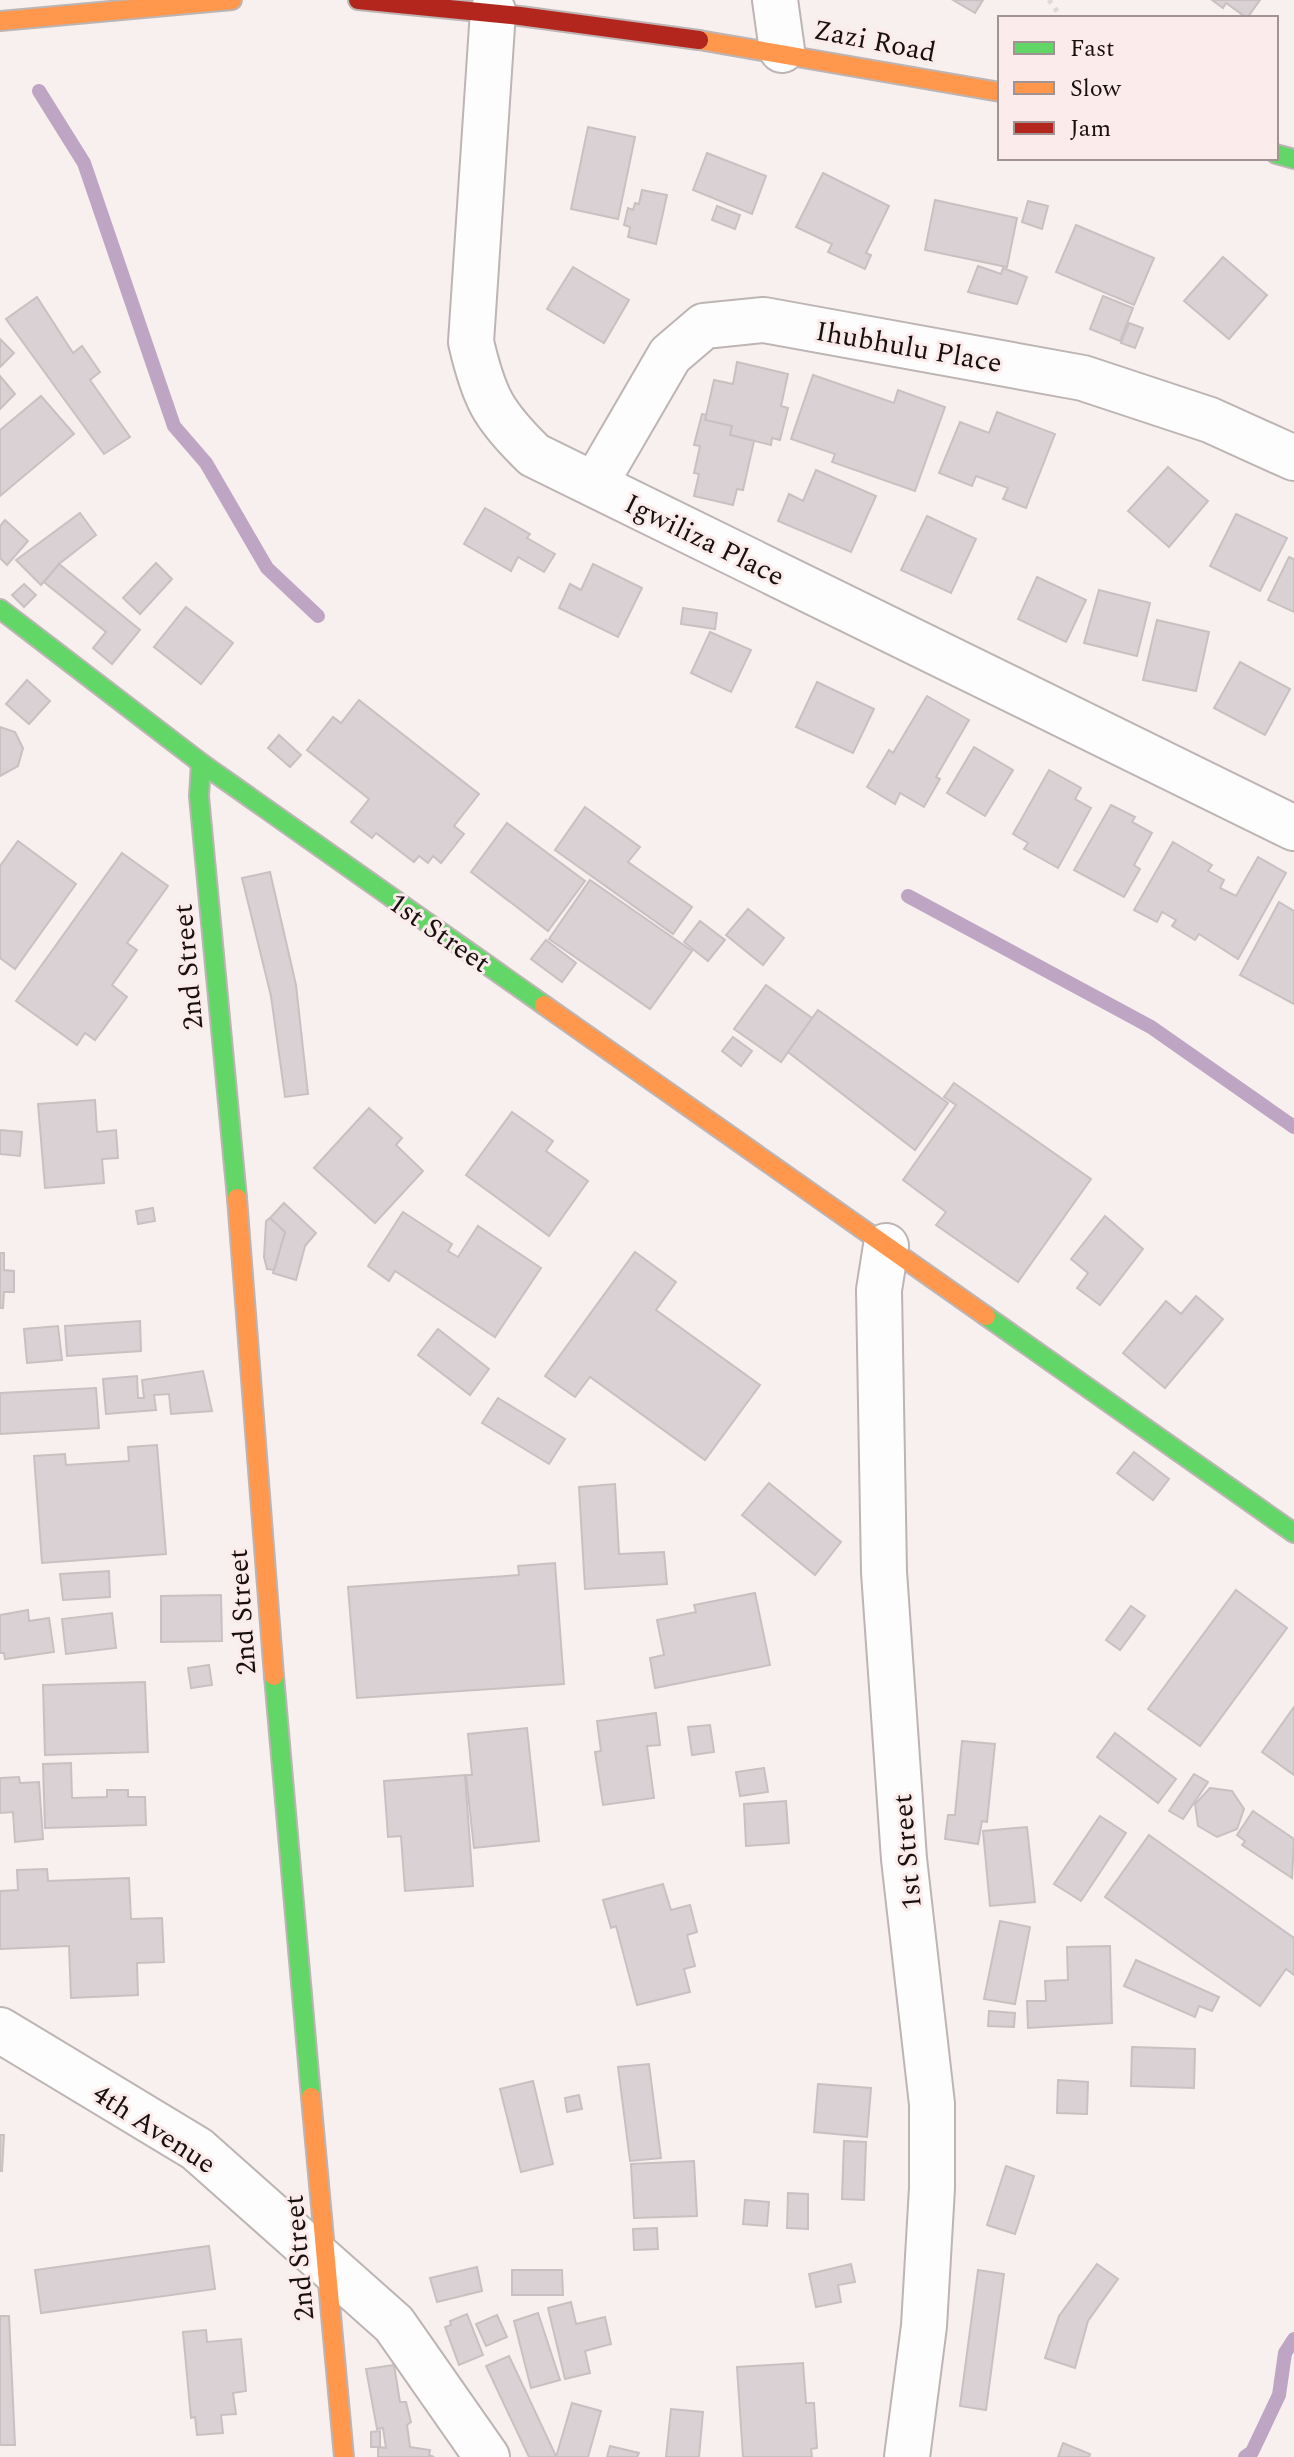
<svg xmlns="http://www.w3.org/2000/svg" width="1294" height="2457" viewBox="0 0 1294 2457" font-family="Spectral,serif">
<rect width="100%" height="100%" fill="#f8efef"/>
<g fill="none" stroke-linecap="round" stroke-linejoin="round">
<g stroke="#bea5c4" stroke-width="14">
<polyline points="39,91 84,163 174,426 206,463 267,568 318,616"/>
<polyline points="908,896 1151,1027 1294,1127"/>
<polyline points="1245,2457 1252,2452 1279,2395 1285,2353 1294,2339"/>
</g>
</g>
<g fill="#d9d1d3" stroke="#c9c0c2" stroke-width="2">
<polygon points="953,0 983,0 975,13"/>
<polygon points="1212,0 1260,0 1247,18 1226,3 1223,8"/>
<polygon points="588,127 635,137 618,219 571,209"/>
<polygon points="707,153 766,176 752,214 693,190"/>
<polygon points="823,173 889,206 866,253 871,255 865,269 828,252 832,244 796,227"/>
<polygon points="642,190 667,195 656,244 628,237 630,227 624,225 628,208 633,210 635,203 639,204"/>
<polygon points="935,200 1017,218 1007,267 925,250"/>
<polygon points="1028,201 1048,206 1042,229 1022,222"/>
<polygon points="717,206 740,215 735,229 712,220"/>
<polygon points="1076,225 1154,258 1134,305 1056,272"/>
<polygon points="1223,257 1267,295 1229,339 1184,301"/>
<polygon points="978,266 1001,274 1003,268 1027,277 1017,304 968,292"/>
<polygon points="573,267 629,300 604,343 547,309"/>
<polygon points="1103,296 1133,308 1120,341 1090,329"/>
<polygon points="37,297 73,353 82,346 100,372 90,380 130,437 104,454 6,319"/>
<polygon points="1129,323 1143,328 1135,348 1121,343"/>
<polygon points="0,339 14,353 0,367"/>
<polygon points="737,362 788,374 781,406 788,408 780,440 772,438 771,445 730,435 732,426 705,420 714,380 733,384"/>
<polygon points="813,375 894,403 898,390 945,407 915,491 832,462 835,454 791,439"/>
<polygon points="0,376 15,394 0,409"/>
<polygon points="41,396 74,434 0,496 0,430"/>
<polygon points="997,412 1055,434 1026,508 1003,499 1008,488 976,476 972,486 939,473 960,422 989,433"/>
<polygon points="702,414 706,415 705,420 732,426 730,435 754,441 743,490 737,489 733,505 694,496 699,474 694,473 700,446 694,445"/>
<polygon points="1168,467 1208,501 1169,547 1128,511"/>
<polygon points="816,470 876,496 851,552 778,521 789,494 803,501"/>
<polygon points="485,508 530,534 527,538 555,554 544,572 518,557 511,571 464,544"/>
<polygon points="80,513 96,535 59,564 41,585 16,560"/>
<polygon points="1236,514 1287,538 1260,591 1210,566"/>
<polygon points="927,516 976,539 951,593 901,570"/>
<polygon points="5,520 28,541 7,565 0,558 0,526"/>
<polygon points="1289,557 1294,559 1294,612 1268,600"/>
<polygon points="156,563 172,579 140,614 123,598"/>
<polygon points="59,564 140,630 112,664 93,648 106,632 44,582"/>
<polygon points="593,564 642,588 618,637 559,608 570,584 581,590"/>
<polygon points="1037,577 1086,600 1066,642 1018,619"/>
<polygon points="24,584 36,595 24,607 12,595"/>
<polygon points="1099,590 1150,603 1137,656 1084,643"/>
<polygon points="186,607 233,643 201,684 154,647"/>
<polygon points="683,608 717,613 715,629 681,624"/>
<polygon points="1157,620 1209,632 1196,691 1143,680"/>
<polygon points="710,632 751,650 731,692 691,673"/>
<polygon points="1240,662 1290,689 1265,735 1214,708"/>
<polygon points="27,680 50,701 29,724 6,704"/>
<polygon points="817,682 874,709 853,753 796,727"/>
<polygon points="927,696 969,720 936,777 940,779 924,807 900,793 895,804 867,787 889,750 893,753"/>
<polygon points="359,700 479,794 454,826 464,834 441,863 433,856 428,863 419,856 414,862 376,833 372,838 351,822 369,799 307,750 333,717 341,723"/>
<polygon points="0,727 15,732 23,748 18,766 0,776"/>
<polygon points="279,735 301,755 290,767 268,748"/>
<polygon points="974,747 1013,770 985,816 947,793"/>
<polygon points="1049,770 1081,788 1075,799 1091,808 1058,868 1024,849 1028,843 1013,834"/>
<polygon points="1111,805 1135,817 1132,822 1152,833 1134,865 1140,869 1124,897 1074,870"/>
<polygon points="585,807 640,847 628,862 692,907 673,934 555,850"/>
<polygon points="507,823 585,881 548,931 471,872"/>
<polygon points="18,841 76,884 15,969 0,958 0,866"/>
<polygon points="1173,842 1212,865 1208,871 1224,880 1220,888 1236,896 1258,857 1286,873 1238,959 1199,934 1195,940 1172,926 1176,920 1162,912 1157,922 1134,910"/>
<polygon points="122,853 168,886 127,943 137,950 112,985 127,997 95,1040 85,1033 77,1045 16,1001"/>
<polygon points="270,872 296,985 308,1094 285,1097 271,996 242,878"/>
<polygon points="590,880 692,951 650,1009 549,939"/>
<polygon points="1279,902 1294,911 1294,1004 1240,975"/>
<polygon points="748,909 784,938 763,965 726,935"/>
<polygon points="700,921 725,940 708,961 684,942"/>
<polygon points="546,940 576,963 562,982 531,959"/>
<polygon points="766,985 812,1018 781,1062 734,1029"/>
<polygon points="818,1010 948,1103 915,1150 788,1052"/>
<polygon points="733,1037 752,1051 741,1066 722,1051"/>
<polygon points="954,1083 1091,1179 1018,1282 936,1225 946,1212 903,1180 956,1105 944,1097"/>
<polygon points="95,1100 97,1132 116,1130 118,1158 102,1159 104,1183 45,1188 38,1104"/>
<polygon points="369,1108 402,1138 396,1145 423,1171 375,1223 314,1168"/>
<polygon points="512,1112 553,1141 546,1151 588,1181 549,1236 466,1175"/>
<polygon points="0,1130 22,1132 20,1156 0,1154"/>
<polygon points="284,1203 316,1233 305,1246 296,1280 273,1273 285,1232 270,1218"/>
<polygon points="153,1208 155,1221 138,1224 136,1211"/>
<polygon points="403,1212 452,1244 448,1251 458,1257 478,1226 541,1268 495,1337 395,1271 389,1281 368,1266"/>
<polygon points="1105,1216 1143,1249 1100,1305 1077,1288 1088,1273 1071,1259"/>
<polygon points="270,1218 285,1232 274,1270 267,1269 264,1257 266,1221"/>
<polygon points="635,1252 676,1282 656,1310 760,1385 705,1460 590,1377 575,1397 545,1376"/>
<polygon points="0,1253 4,1253 4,1270 14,1271 14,1292 4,1292 3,1308 0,1308"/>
<polygon points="1196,1296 1223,1319 1165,1388 1123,1353 1166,1301 1181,1314"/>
<polygon points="140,1321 141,1351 67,1356 65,1326"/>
<polygon points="58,1326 62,1360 27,1363 24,1329"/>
<polygon points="438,1329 489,1369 470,1395 418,1355"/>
<polygon points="203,1371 212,1411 171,1414 169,1394 154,1395 156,1410 106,1414 103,1379 137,1376 138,1398 144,1398 142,1380"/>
<polygon points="96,1388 99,1428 0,1434 0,1393"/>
<polygon points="498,1398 565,1439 549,1464 482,1423"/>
<polygon points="157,1445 166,1554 42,1563 34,1456 65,1454 66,1465 129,1461 128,1447"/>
<polygon points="1134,1452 1169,1479 1153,1500 1117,1473"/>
<polygon points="769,1483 841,1542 815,1575 742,1515"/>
<polygon points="615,1484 619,1554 664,1552 667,1584 585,1589 579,1487"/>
<polygon points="555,1563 564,1684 357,1698 348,1587 519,1575 518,1566"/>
<polygon points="109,1571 110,1597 63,1600 60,1574"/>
<polygon points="1236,1590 1287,1628 1200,1746 1148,1709"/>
<polygon points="755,1593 770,1665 655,1688 650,1658 664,1655 657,1620 696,1612 694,1605"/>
<polygon points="221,1595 222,1641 161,1642 161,1596"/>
<polygon points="1131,1606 1145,1616 1120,1650 1106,1640"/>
<polygon points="28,1610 29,1621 49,1618 54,1652 5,1659 4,1653 0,1653 0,1615"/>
<polygon points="112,1613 116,1648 66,1654 62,1619"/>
<polygon points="209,1665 212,1685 191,1688 188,1668"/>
<polygon points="145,1682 148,1752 45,1755 43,1685"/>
<polygon points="1294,1707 1294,1775 1262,1752"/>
<polygon points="656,1713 660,1745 647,1746 654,1798 603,1805 595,1752 601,1751 597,1721"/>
<polygon points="710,1725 714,1752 692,1755 688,1727"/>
<polygon points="527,1728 539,1841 474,1848 466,1775 472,1775 468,1734"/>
<polygon points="1115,1733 1176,1779 1158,1803 1097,1757"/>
<polygon points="962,1741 995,1744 987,1822 982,1821 978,1844 945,1839 948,1815 955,1815"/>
<polygon points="71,1763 72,1798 107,1797 107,1790 128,1790 128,1797 145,1797 146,1825 45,1828 43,1764"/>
<polygon points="764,1768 768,1792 740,1796 736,1772"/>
<polygon points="1194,1774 1208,1782 1183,1819 1169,1811"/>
<polygon points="465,1775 473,1886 405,1891 401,1836 388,1837 384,1781"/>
<polygon points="19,1777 20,1783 39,1782 43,1839 15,1842 13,1812 0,1813 0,1778"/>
<polygon points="1210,1788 1232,1791 1244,1809 1237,1829 1217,1837 1198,1826 1195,1804"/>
<polygon points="786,1801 789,1843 746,1846 744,1804"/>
<polygon points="1253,1811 1294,1839 1292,1878 1242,1845 1245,1841 1237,1835"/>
<polygon points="1100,1816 1126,1833 1081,1901 1054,1884"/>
<polygon points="1027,1827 1035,1902 990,1906 983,1831"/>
<polygon points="1149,1835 1294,1938 1294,1975 1286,1969 1260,2006 1105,1897"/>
<polygon points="47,1869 48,1881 129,1878 131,1919 162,1918 164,1962 137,1963 138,1995 71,1998 69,1946 0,1949 0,1891 18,1890 17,1870"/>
<polygon points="663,1884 671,1910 690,1905 697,1932 687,1935 695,1966 684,1969 690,1992 637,2005 616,1926 611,1928 603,1900"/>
<polygon points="1000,1921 1030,1927 1015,2004 984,1999"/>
<polygon points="1110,1946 1112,2023 1028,2028 1027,2001 1046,2001 1045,1981 1068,1980 1067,1947"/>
<polygon points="1136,1960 1219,1997 1212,2011 1199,2006 1195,2017 1124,1986"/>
<polygon points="989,2011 1015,2013 1014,2027 988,2026"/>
<polygon points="1132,2047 1195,2049 1194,2088 1131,2086"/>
<polygon points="649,2064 661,2158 630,2161 618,2067"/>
<polygon points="1058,2080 1088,2082 1087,2114 1057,2113"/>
<polygon points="533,2081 553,2164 521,2172 500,2089"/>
<polygon points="818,2084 871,2088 867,2137 814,2132"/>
<polygon points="579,2095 582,2109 567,2112 565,2098"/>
<polygon points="0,2135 4,2135 2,2171 0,2171"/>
<polygon points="844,2141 866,2142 864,2200 842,2199"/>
<polygon points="694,2161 697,2216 634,2218 631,2164"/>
<polygon points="1006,2166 1034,2176 1015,2234 987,2225"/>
<polygon points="788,2193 808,2194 808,2229 787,2228"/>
<polygon points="745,2200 769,2202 767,2226 743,2224"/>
<polygon points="657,2228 658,2249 634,2250 633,2229"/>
<polygon points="209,2246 215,2289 41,2313 35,2270"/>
<polygon points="851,2264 855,2282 838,2285 841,2302 816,2307 809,2274"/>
<polygon points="1097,2264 1118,2279 1088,2321 1075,2368 1045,2358 1059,2316"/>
<polygon points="477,2267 482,2291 437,2302 430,2278"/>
<polygon points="512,2270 562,2270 563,2295 512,2295"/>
<polygon points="978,2270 1004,2274 986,2410 960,2406"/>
<polygon points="571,2302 576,2324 605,2317 611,2344 585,2351 590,2373 565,2379 548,2308"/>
<polygon points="538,2313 560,2380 531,2388 514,2321"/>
<polygon points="467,2314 483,2355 459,2365 445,2327 451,2325 450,2321"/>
<polygon points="497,2315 507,2337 486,2346 476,2324"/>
<polygon points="0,2316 9,2316 15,2445 0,2445"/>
<polygon points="206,2330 207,2342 241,2339 246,2391 233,2393 236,2414 221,2415 223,2433 197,2435 195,2417 191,2418 183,2332"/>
<polygon points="509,2356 556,2456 554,2457 529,2457 486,2366"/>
<polygon points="803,2363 806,2403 814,2403 817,2448 811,2449 812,2457 743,2457 737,2367"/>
<polygon points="394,2365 400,2402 406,2402 411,2422 407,2425 410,2447 430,2450 429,2455 434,2457 378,2457 378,2447 386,2448 383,2428 377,2429 366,2369"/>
<polygon points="572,2403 601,2411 588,2457 556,2457"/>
<polygon points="671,2409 703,2412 699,2457 666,2457"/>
<polygon points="380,2431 380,2447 371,2447 371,2432"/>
<polygon points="1063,2443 1090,2454 1089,2457 1058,2457"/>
<polygon points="610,2446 639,2453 637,2457 607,2457"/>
</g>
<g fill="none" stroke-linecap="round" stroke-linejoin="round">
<g stroke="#bdb4b4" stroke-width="48">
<g id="street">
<polyline points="775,0 782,50"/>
<path d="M 493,11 L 471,342 C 484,398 493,415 534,455 L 1294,828"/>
<polyline points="595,484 670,355 704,326 764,320 1083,378 1210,420 1294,458"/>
<polyline points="886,1246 879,1290 884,1572 904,1859 932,2104 932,2188 924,2326 907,2457"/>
<polyline points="0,2030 197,2149 394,2324 487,2457"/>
</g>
</g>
<g stroke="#bdb4b4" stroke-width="22">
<g id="fast">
<polyline points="1276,154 1294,159"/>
<polyline points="0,609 201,763 544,1005"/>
<polyline points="201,763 199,796 237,1198"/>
<polyline points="986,1316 1294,1533"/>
<polyline points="274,1676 311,2097"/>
</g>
</g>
<g stroke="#bdb4b4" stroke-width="22">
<g id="slow">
<polyline points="0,21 232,0"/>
<polyline points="699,40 1000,92"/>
<polyline points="544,1005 986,1316"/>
<polyline points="237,1198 274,1676"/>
<polyline points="311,2097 344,2457"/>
</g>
</g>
<g stroke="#bdb4b4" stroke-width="22">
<polyline id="jam" points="358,0 520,16 699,40"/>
</g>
<polyline stroke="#dcd9d9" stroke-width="5" stroke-dasharray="4 6" stroke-linecap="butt" points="1049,0 1062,18"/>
<use href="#street" stroke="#fefdfd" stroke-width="44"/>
<use href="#fast" stroke="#63d668" stroke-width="18"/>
<use href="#slow" stroke="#ff974d" stroke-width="18"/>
<use href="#jam" stroke="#b3261e" stroke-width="18"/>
</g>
<g text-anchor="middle" stroke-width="6" stroke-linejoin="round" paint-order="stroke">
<g font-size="28" fill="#180f0f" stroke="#fcebeb">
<text transform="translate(875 40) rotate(11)" y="10">Zazi Road</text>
<text transform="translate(909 346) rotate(10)" y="10">Ihubhulu Place</text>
<text transform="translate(705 539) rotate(26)" y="10">Igwiliza Place</text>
<text transform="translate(440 932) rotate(35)" y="10">1st Street</text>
<text transform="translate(187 967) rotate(-95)" y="10">2nd Street</text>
<text transform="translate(241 1612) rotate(-94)" y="10">2nd Street</text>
<text transform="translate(906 1852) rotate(-95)" y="10">1st Street</text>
<text transform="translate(155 2128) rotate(33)" y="10">4th Avenue</text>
<text transform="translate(298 2258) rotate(-95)" y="10">2nd Street</text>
</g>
</g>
<rect x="998" y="16" width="280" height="144" fill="#fcebeb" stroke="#a19393" stroke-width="2"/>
<rect x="1014" y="42" width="40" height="12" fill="#63d668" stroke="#a19393" stroke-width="2"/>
<text x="1070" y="56" font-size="24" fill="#180f0f">Fast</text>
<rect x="1014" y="82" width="40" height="12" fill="#ff974d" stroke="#a19393" stroke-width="2"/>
<text x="1070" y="96" font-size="24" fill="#180f0f">Slow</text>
<rect x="1014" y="122" width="40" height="12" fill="#b3261e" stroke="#a19393" stroke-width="2"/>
<text x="1070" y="136" font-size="24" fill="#180f0f">Jam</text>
</svg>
